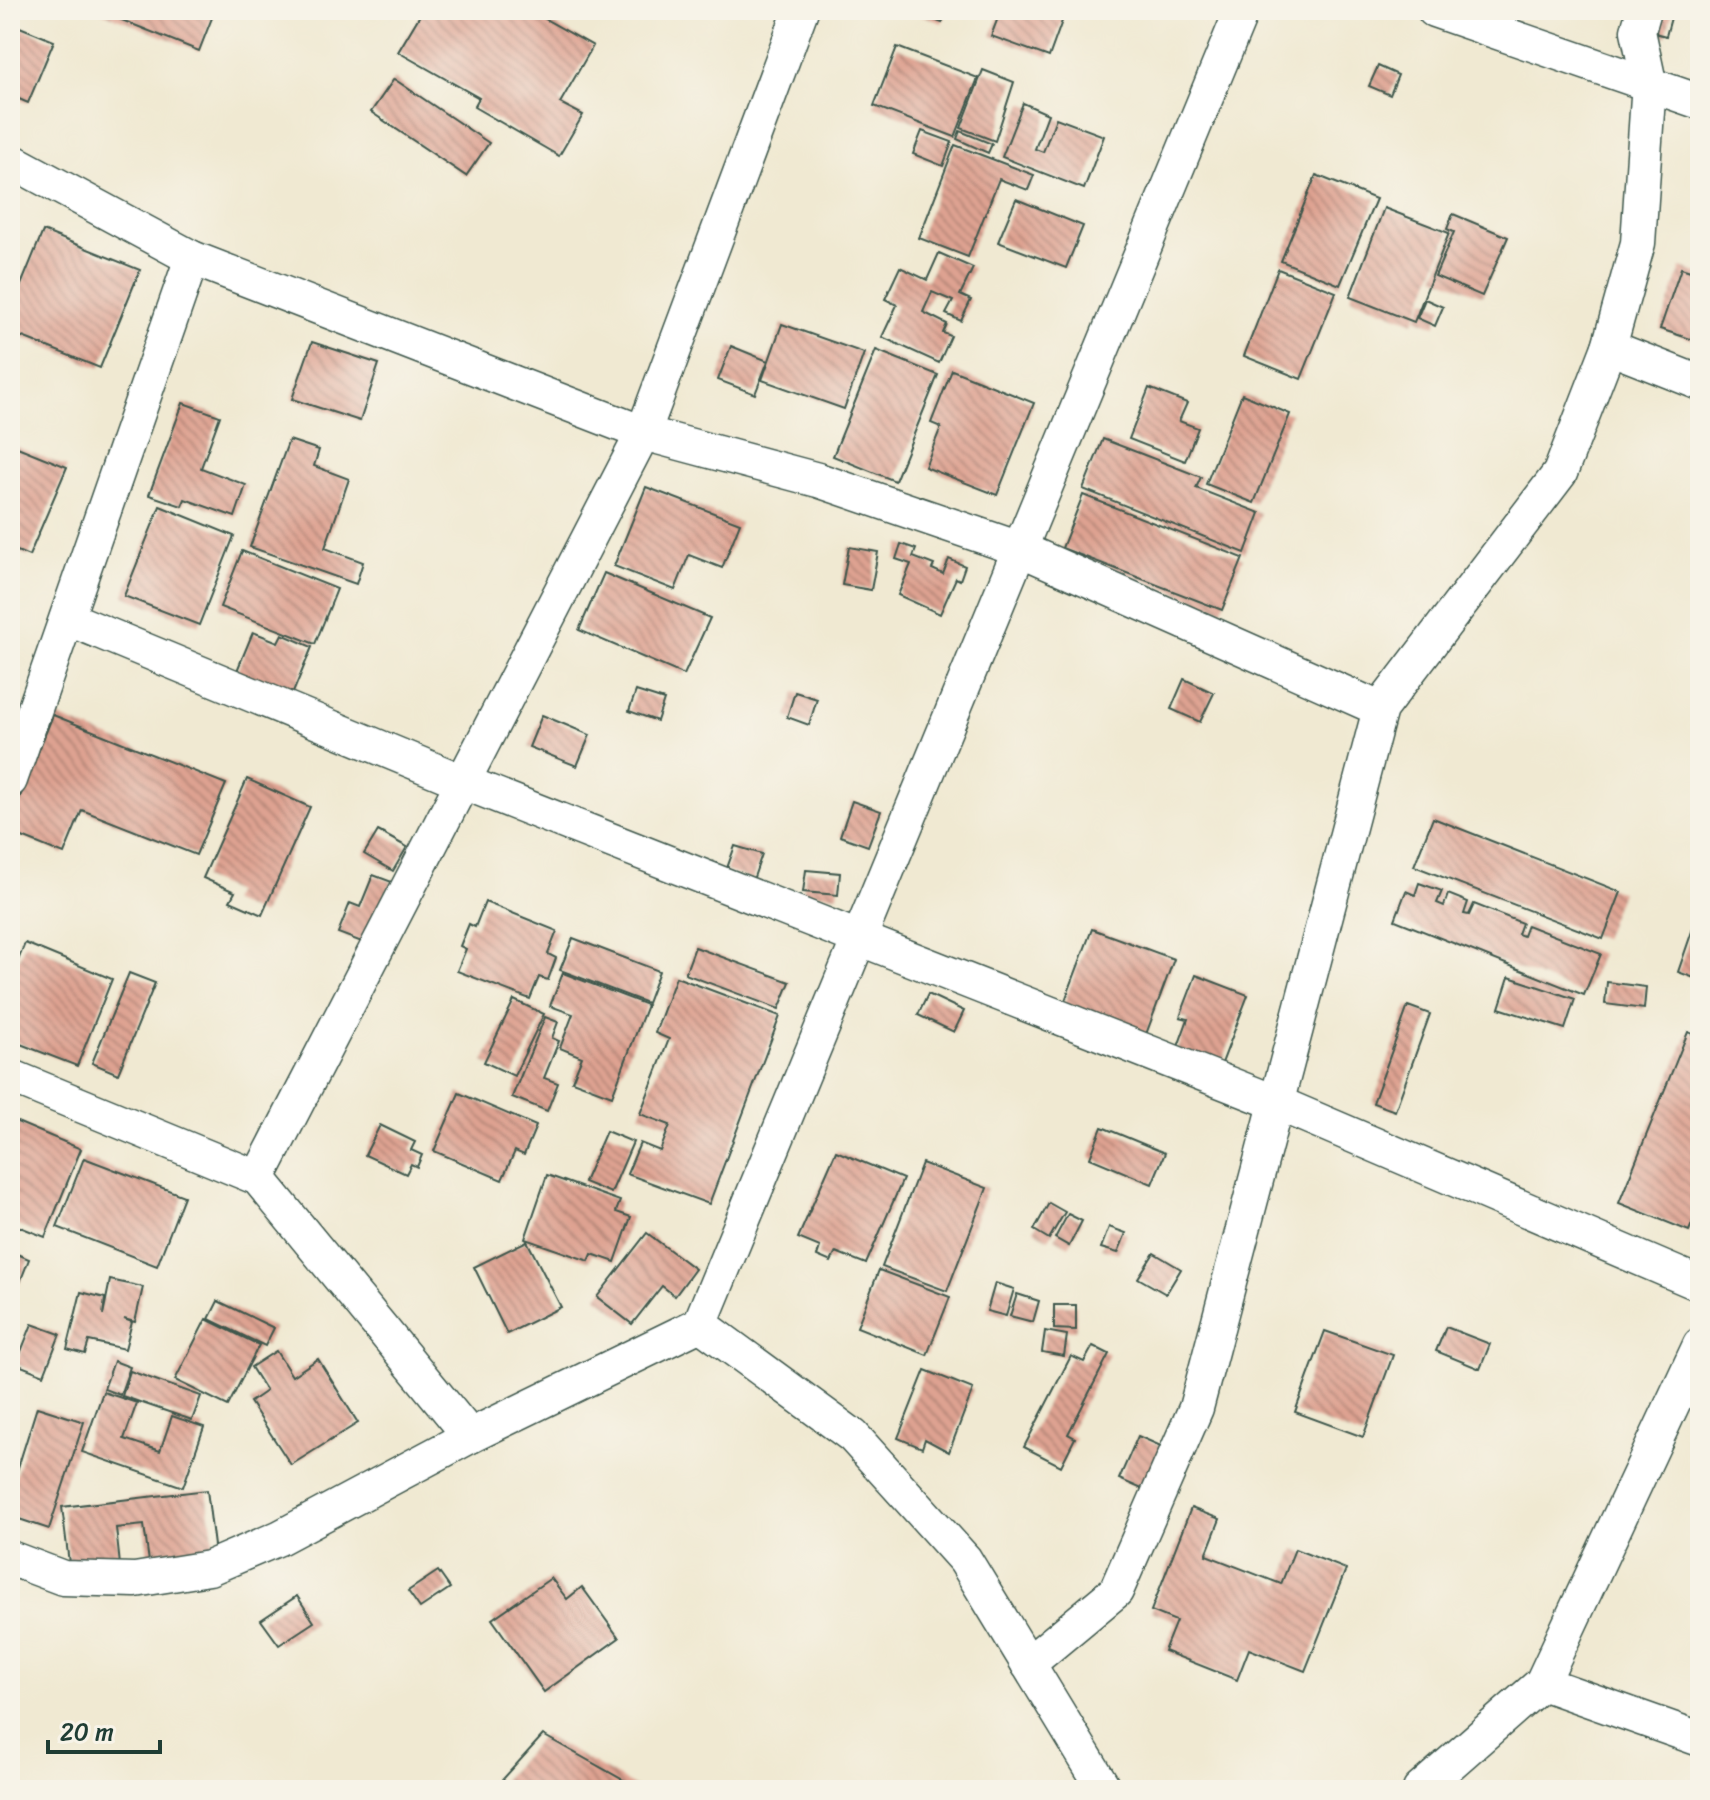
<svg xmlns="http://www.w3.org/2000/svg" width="1710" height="1800" viewBox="0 0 1710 1800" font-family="Sriracha,sans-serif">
<defs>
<pattern id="building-back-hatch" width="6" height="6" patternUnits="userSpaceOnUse" patternTransform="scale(2)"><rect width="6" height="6" fill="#dea291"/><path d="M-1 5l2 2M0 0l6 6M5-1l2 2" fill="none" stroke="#b38577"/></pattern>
</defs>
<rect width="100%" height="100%" fill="#f7f3e8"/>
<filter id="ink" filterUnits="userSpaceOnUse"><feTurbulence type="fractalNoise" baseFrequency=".0125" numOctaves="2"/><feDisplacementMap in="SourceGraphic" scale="16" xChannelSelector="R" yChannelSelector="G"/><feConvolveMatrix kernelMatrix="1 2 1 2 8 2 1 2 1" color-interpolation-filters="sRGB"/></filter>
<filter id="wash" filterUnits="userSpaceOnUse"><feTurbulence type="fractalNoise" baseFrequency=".006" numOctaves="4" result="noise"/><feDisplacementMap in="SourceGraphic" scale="32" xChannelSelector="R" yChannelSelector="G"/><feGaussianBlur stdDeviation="1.8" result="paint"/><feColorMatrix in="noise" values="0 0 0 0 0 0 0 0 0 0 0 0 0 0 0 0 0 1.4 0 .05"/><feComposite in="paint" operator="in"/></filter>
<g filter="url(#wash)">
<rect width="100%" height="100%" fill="#f0e9d2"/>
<g id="blocks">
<g fill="url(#building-back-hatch)">
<polygon points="97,10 215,10 199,51"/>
<polygon points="423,10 529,10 593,46 560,103 583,115 559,156 474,107 479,98 398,52"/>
<polygon points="908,10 947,10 942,23"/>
<polygon points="1001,10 1066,10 1049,57 991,36"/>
<polygon points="1658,10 1672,14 1666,36 1643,30"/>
<polygon points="10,23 54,41 28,103 10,95"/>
<polygon points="897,47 978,78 955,137 874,106"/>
<polygon points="1378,66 1398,75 1390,95 1369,86"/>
<polygon points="983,70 1014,82 995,141 961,128"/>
<polygon points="394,79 489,143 466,176 371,112"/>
<polygon points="1023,103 1048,114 1035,149 1043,152 1056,118 1104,136 1084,189 1002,157"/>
<polygon points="922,131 952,142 943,166 913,154"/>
<polygon points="960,131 992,144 988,153 957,139"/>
<polygon points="955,145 1034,175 1028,190 999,179 968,257 919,238"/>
<polygon points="1316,175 1376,199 1340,285 1281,261"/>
<polygon points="1016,199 1083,226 1066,268 998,242"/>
<polygon points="1384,208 1449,233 1414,322 1350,297"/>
<polygon points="1453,214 1508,237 1482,296 1435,276 1454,232 1447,229"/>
<polygon points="43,231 140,270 100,368 10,332 10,312"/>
<polygon points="939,253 973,268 960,295 971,300 961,321 946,314 953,301 932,292 923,312 947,324 943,333 951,336 939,363 882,337 897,305 885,299 900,267 927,280"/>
<polygon points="1681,268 1700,274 1700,342 1660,329"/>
<polygon points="1278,269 1336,292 1301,379 1244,356"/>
<polygon points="1425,299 1443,307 1435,326 1417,318"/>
<polygon points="782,324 864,353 844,409 762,380"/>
<polygon points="312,342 379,364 360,421 292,399"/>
<polygon points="731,346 768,361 755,394 718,380"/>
<polygon points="876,350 938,375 895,481 833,456"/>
<polygon points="952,370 1034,403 997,495 925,467 941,427 931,423"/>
<polygon points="1149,388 1187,403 1179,421 1198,428 1185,461 1129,439"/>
<polygon points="1242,394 1290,414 1254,503 1206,484"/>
<polygon points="183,403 220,416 201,468 246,485 235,517 185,499 182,506 149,495"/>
<polygon points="1103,439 1201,477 1196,488 1260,513 1245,553 1083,489"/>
<polygon points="289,440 319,450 314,466 349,479 325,548 363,562 356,584 250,547"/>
<polygon points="10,444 67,467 29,556 10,548"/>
<polygon points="646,487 740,523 722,568 689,555 675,590 614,566"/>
<polygon points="1083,495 1243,558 1222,610 1062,548"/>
<polygon points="160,506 234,536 199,625 124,596"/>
<polygon points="901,544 916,549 913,557 934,565 932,569 943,574 949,559 965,566 960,580 956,578 940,614 898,595 911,564 896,559"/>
<polygon points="849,547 878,552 871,590 842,585"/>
<polygon points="242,551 337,589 315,644 220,607"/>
<polygon points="604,573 710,618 684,675 579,630"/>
<polygon points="253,632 278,642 282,634 312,647 290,700 234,678"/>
<polygon points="1184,679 1214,693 1200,722 1171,709"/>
<polygon points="636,691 664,700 657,721 629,711"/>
<polygon points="795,692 817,699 809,725 787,717"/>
<polygon points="53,715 226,784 196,855 82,810 64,854 10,832 10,822"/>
<polygon points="542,715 590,735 577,766 529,747"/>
<polygon points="247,779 310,807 262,915 230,901 235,892 203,878"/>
<polygon points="852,801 881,811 868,846 840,836"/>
<polygon points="1433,818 1621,892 1603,939 1414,866"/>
<polygon points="378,831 407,847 393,871 364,854"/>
<polygon points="735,846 762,854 753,880 726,871"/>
<polygon points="806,870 840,873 838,895 803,892"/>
<polygon points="373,875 392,882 367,944 338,933 350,903 360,907"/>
<polygon points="1419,883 1442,891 1437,903 1444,906 1448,894 1468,902 1464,914 1469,915 1474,904 1522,923 1518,934 1523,936 1527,925 1601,954 1584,995 1395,920 1406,891 1415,895"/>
<polygon points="485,902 557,931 548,954 556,958 548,980 539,977 530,999 457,971 466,949 460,946 469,924 475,927"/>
<polygon points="1700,908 1700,980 1678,972"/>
<polygon points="1092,929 1174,959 1145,1037 1063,1006"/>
<polygon points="573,938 659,971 647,1003 560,970"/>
<polygon points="25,943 112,979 77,1066 10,1040 10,980"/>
<polygon points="695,947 790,982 779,1009 685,974"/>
<polygon points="129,973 155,983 118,1074 92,1063"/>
<polygon points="563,973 647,1005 612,1096 572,1081 582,1057 560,1048 573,1014 550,1006"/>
<polygon points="1196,975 1248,995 1219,1071 1175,1055 1188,1019 1180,1017"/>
<polygon points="676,977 780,1016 709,1204 627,1174 640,1143 660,1151 670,1125 640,1114 669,1039 655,1033"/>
<polygon points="1509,977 1575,999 1565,1029 1499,1008"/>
<polygon points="1607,982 1646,987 1644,1009 1605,1004"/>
<polygon points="928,994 964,1011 954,1032 918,1015"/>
<polygon points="514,1000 544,1014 514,1076 484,1062"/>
<polygon points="1408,1006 1430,1014 1395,1111 1373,1103"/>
<polygon points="545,1017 558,1022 552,1038 559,1041 544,1078 558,1083 547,1111 512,1097"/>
<polygon points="1688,1032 1700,1037 1700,1205 1689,1231 1619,1203"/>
<polygon points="459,1093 536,1126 524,1155 515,1151 502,1180 434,1151"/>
<polygon points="10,1119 81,1149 45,1237 10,1223"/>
<polygon points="380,1125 415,1142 411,1150 422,1155 417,1167 411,1164 406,1174 365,1155"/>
<polygon points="1102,1127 1165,1153 1152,1184 1090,1158"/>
<polygon points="606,1131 633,1142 611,1193 584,1182"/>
<polygon points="836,1151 903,1179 866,1264 836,1252 831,1262 817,1256 820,1247 798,1238"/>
<polygon points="84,1158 184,1196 157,1266 57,1227"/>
<polygon points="922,1163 987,1188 947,1291 882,1267"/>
<polygon points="547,1175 620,1201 616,1212 631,1217 615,1262 592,1254 589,1261 525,1239"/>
<polygon points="1049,1203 1065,1212 1049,1239 1034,1230"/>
<polygon points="1068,1214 1082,1221 1069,1246 1055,1238"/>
<polygon points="1109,1227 1126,1233 1118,1253 1101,1248"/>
<polygon points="647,1233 695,1269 675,1296 662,1286 632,1324 597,1297"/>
<polygon points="527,1241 561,1307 507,1334 474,1267"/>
<polygon points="10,1251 29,1259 10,1308"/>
<polygon points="1154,1253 1181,1269 1166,1294 1138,1278"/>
<polygon points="879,1270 950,1297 927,1355 857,1327"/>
<polygon points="110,1280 143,1287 135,1322 124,1319 132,1322 125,1349 89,1341 85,1354 67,1349 81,1292 105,1298 103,1315"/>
<polygon points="995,1283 1014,1289 1006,1316 987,1311"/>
<polygon points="1017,1294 1039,1301 1033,1322 1010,1316"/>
<polygon points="218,1301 274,1328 265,1346 209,1319"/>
<polygon points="1054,1305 1076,1305 1076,1330 1054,1329"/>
<polygon points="206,1319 259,1345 228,1406 175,1380"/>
<polygon points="32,1324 60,1334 44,1375 16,1364"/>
<polygon points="1446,1327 1490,1344 1480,1369 1436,1351"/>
<polygon points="1045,1331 1067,1335 1064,1356 1042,1352"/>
<polygon points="1325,1331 1393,1355 1363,1437 1295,1412"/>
<polygon points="1093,1346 1109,1354 1068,1434 1075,1438 1061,1466 1024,1447 1071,1356 1084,1362"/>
<polygon points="276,1351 292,1376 318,1359 358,1423 291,1465 250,1402 266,1391 251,1367"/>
<polygon points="114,1361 130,1367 120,1395 104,1389"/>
<polygon points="925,1370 973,1389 949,1452 925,1439 922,1448 898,1438"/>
<polygon points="130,1371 201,1396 192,1420 122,1396"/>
<polygon points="103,1392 137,1403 124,1439 160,1451 172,1416 204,1427 183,1487 82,1452"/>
<polygon points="37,1407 84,1422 49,1529 10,1516 10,1493"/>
<polygon points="1138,1436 1170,1450 1151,1493 1119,1479"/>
<polygon points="207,1490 215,1554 149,1562 144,1525 116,1528 120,1565 70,1571 62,1507"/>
<polygon points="1191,1508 1220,1519 1206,1555 1281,1584 1295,1549 1346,1569 1305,1671 1249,1649 1237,1680 1164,1651 1176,1621 1151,1611"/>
<polygon points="438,1571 450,1588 420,1608 408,1591"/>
<polygon points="551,1578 567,1599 582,1587 619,1638 544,1692 492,1619"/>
<polygon points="297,1596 314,1622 279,1645 261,1620"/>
<polygon points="543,1735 641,1790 510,1790 503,1779"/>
</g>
</g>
</g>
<g filter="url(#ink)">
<use href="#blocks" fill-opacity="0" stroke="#3e574c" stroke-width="2"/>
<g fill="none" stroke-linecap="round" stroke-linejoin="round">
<g stroke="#3e574c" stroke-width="37">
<g id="minor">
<polyline points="1434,10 1700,102"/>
<polyline points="10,160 192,258 643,433 818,480 1020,549 1380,709"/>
<polyline points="1609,347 1700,383"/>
<polyline points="67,618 463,782 1277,1103 1700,1284"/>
<polyline points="10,780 192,258"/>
<polyline points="10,1076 258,1178 470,1436"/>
<polyline points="258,1178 643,433 801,10"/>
<polyline points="700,1324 1242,10"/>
<polyline points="10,1558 63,1578 135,1580 209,1568 279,1538 470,1436 700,1324 853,1436 965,1560 1105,1790"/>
<polyline points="1028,1664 1116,1591 1196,1408 1380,709 1560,473 1609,347 1638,243 1649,82 1638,31 1644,10"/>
<polyline points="1542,1683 1700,1739"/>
<polyline points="1420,1790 1542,1683 1700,1345"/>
</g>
</g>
<use href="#minor" stroke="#fff" stroke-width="34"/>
</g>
</g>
<rect width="1710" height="1800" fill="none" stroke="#f7f3e8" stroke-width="40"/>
<path d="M48 1740v12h112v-12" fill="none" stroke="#1f3d34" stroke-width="4"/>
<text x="60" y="1740" font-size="24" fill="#1f3d34" stroke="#f7f3e8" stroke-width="6" paint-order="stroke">20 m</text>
</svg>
